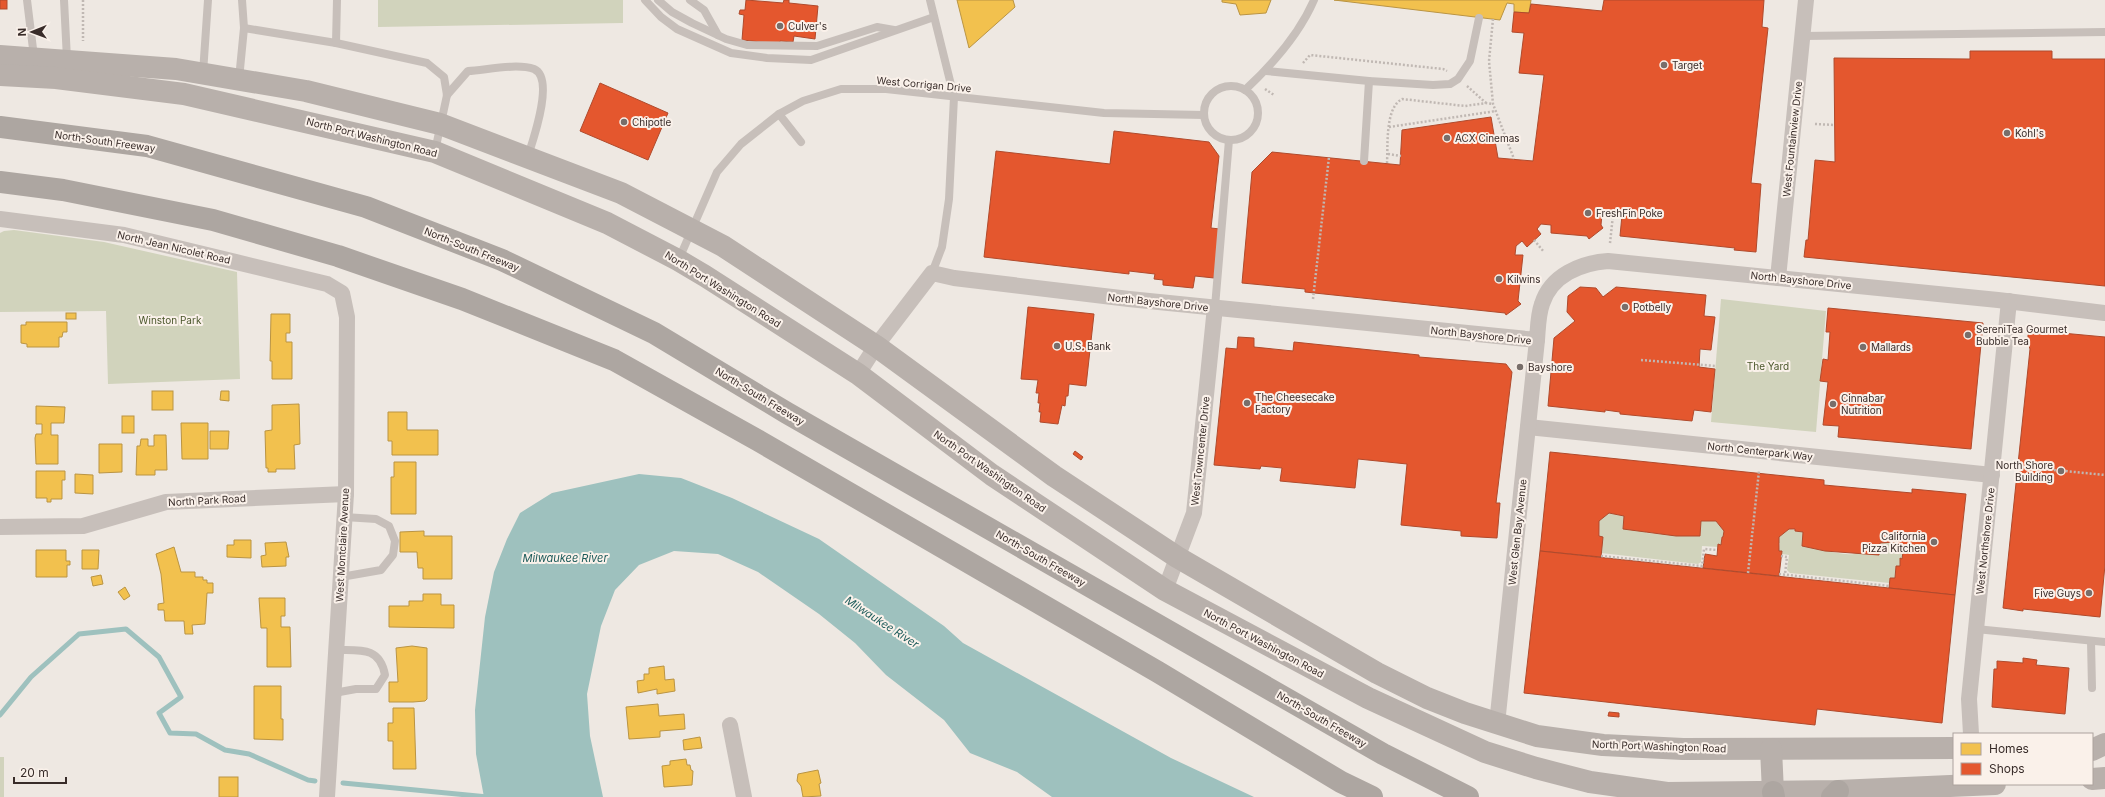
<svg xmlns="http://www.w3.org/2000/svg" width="2105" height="797" viewBox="0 0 2105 797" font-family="Inter,sans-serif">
<rect width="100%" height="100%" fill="#eee8e2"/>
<g fill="#d1d3bc">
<polygon points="378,0 623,0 623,23 378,27"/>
<polygon points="14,230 104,242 237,272 240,379 108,384 106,311 0,312 0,233 4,231"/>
<polygon points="1721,299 1826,311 1816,432 1711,422"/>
<polygon points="1609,513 1624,516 1623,529 1646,531 1646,533 1700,536 1701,521 1716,521 1724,531 1723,537 1721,537 1721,545 1718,545 1718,547 1702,546 1701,562 1698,564 1601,553 1599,521"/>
<path d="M 1789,529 L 1803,532 L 1802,546 C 1811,548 1848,556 1854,554 C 1868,549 1879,541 1895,542 L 1903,552 L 1900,566 L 1896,566 L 1895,578 L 1890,578 L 1889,583 L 1790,573 L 1787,570 L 1789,555 L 1782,554 L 1782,551 L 1779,551 L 1780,543 L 1778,543 L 1779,537 Z"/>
<rect x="0" y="757" width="4" height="40"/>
</g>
<polygon fill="#9ec1be" points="639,474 681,478 732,498 819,539 944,626 963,643 1171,758 1254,797 1052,797 1017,772 970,753 944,720 886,675 855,643 819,614 758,572 718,554 674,551 639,565 615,590 601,626 587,694 590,736 603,797 484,797 476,754 475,710 485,617 494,572 507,539 520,513 552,493"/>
<g fill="#f2c14e" stroke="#ba9443">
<polygon points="957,0 1013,0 1015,7 969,48"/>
<polygon points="1222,0 1271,0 1266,13 1240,15 1236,4 1222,2"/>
<polygon points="1334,0 1531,0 1529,13 1514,12 1514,4 1507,3 1500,20"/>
<rect x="66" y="313" width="10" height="6"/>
<polygon points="271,314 290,314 290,333 286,333 286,342 292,342 292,379 272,379 272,361 270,361"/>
<polygon points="26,322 67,322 67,332 63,332 62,337 59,337 59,347 27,347 27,344 21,343 21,325 26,325"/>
<rect x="152" y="391" width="21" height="19"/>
<polygon points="221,391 229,391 229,401 220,400"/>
<polygon points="299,404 300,444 294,445 295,469 276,469 276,472 268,472 268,468 266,468 265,431 272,430 272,405"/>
<polygon points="36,406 65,407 64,423 51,423 51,435 58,435 58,464 36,464 35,438 36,434 42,434 42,424 36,424"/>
<polygon points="388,412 407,412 407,430 438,430 438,455 392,455 392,441 388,441"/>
<rect x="122" y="416" width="12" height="17"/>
<polygon points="181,423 208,423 208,459 182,459"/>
<polygon points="210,431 229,431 228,449 210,449"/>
<polygon points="154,435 166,435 167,470 155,470 155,475 136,475 137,446 140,446 141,439 148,439 148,446 154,446"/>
<polygon points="99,444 122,444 122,472 99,473"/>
<polygon points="394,462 416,462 416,514 391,514 391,477 394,477"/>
<polygon points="36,471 65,471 65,480 62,480 62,499 51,499 51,502 47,502 47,498 36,498"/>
<polygon points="75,474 93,475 93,494 75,493"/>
<polygon points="424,531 424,536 452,536 452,579 423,579 423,568 418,568 417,552 400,552 400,532"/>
<polygon points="234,540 251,540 251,558 227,557 227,545 234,545"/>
<polygon points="286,542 289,557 286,557 286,566 262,567 261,556 266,555 265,543"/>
<polygon points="174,547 181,572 195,572 195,577 203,577 203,580 207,580 207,583 213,583 213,593 207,593 205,624 192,625 193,634 185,634 184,621 165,621 164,610 158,610 158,604 164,603 161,574 156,554"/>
<polygon points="36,550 66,550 66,561 70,561 70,565 67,565 67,577 36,577"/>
<polygon points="82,550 99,550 98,569 82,569"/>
<polygon points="101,575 103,584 93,586 91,577"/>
<polygon points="125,587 130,596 124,600 118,592"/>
<polygon points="423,594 441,594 441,605 454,605 454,628 389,627 389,606 409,606 409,601 423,601"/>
<polygon points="259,598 285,598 285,616 281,616 281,627 290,627 291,667 267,667 267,628 261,628"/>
<polygon points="412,646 427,648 427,699 425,701 413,702 389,702 389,682 398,682 396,648"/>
<polygon points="664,666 665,680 674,679 675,691 657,694 657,689 638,693 637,681 644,680 644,674 649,674 649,668"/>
<polygon points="254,686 281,686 281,719 283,719 283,740 254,739"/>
<polygon points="658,704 659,716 684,714 685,729 660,731 660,737 629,739 626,707"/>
<polygon points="393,708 414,708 416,769 393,769 393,741 388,741 388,723 393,723"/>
<polygon points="700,737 702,748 684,750 683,740"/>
<polygon points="686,759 687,765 690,765 691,770 693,771 692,785 664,787 662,766 670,765 670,761"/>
<polygon points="818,770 821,783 819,784 821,796 803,797 801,786 797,781 798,774"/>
<rect x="219" y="777" width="19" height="20"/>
</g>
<g fill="#e4572e" stroke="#b04a2c">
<rect x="0" y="0" width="7" height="9"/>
<polygon points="746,0 783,3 784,0 789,0 789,3 818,6 815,39 794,36 793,42 780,41 780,44 742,40 744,15 739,14 740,10 745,10"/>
<polygon points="1604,0 1764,0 1762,27 1768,28 1751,183 1761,184 1756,252 1734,250 1735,248 1620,236 1622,215 1602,214 1601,225 1603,228 1589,239 1587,236 1551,233 1551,225 1541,224 1537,229 1541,234 1527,247 1522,241 1516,246 1515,255 1523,255 1518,301 1521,304 1506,315 1505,313 1305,292 1305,289 1242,283 1252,172 1272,152 1400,165 1402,130 1491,117 1498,158 1533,161 1544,75 1519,73 1524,33 1512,32 1514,12 1529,13 1531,4 1602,11"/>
<polygon points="1970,51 2052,51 2052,59 2105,59 2105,286 1804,257 1806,240 1808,240 1815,160 1835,162 1834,58 1970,59"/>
<polygon points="600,83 668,113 648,160 580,131"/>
<polygon points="1114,131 1209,142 1219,156 1211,228 1220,229 1214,278 1195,276 1193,288 1163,285 1163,280 1154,279 1155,274 1129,271 1129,274 984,257 996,151 1110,164"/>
<polygon points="1580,287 1596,288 1603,297 1616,287 1706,295 1704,316 1715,317 1711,350 1700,349 1699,367 1715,369 1711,412 1694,410 1692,421 1620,414 1620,412 1605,410 1605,412 1548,406 1554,338 1575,321 1567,312 1568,296"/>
<polygon points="1028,307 1094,314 1086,386 1069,384 1068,396 1066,396 1065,406 1062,405 1058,424 1040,422 1041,412 1039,412 1040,403 1038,403 1039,393 1036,393 1038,380 1021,379"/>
<polygon points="1828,308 1983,323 1971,449 1838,437 1839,426 1823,425 1828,382 1820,381 1823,359 1828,360 1830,332 1826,332"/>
<polygon points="2032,328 2046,328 2051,332 2105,337 2105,565 2100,617 2023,609 2023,611 2003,608 2030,349 2028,343 2028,335"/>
<polygon points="1238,337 1254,338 1254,347 1293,351 1294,342 1419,355 1419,357 1506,364 1512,372 1496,503 1500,503 1497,538 1461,536 1461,531 1401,525 1407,464 1358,459 1355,488 1280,481 1282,468 1261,466 1260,469 1214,465 1226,348 1237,349"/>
<polygon points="1075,451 1083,457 1081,460 1073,454"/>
<polygon points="1550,452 1824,480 1824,485 1912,493 1912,489 1966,494 1955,595 1889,588 1890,578 1895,578 1896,566 1900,566 1900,558 1902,559 1903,552 1895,542 1880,543 1879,555 1825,551 1802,546 1803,532 1795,531 1795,529 1789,529 1779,537 1779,551 1782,551 1779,576 1703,568 1705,554 1717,556 1718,544 1721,545 1722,537 1723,537 1724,531 1716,521 1701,521 1700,536 1676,536 1623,529 1624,516 1609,513 1599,521 1599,536 1603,537 1601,557 1540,551"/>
<polygon points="1540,551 1955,595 1942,723 1817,709 1815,725 1524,693"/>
<polygon points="2023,658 2037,660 2036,665 2069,668 2065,714 1992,707 1994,669 1997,669 1997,661 2023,663"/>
<polygon points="1609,712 1619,713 1619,717 1608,716"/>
</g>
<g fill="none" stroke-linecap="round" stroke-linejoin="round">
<g stroke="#9ec1be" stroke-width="5">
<polyline points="0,715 31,677 79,634 126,629 159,657 181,697 159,713 170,733 196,734 225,750 249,754 308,780 315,781"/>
<polyline points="343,783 488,797"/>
</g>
<g stroke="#c0b8b3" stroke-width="2.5" stroke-dasharray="2 2" stroke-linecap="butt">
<polyline points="83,0 83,41"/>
<polyline points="1493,19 1489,61 1493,104 1514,159"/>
<polyline points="1303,63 1310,55 1443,69 1447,71"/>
<polyline points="1467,86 1486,103"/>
<polyline points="1265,89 1274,95"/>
<polyline points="1815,124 1835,125"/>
<polyline points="1389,127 1496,111"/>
<polyline points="1388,154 1401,156"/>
<path d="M 1387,163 C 1388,145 1385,108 1402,99 L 1465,106 L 1486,103 L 1493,104"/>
<polyline points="1534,240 1544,252"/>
<polyline points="1610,243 1613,215"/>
<polyline points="1313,299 1329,157"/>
<polyline points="1641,360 1716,366"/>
<polyline points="2014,466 2105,475"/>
<polyline points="1601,556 1702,566 1704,549 1717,550"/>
<polyline points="1781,556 1787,557 1785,574"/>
<polyline points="1748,573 1759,471"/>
<polyline points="1779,574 1889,586"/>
</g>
<g stroke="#c7bfba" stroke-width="8">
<polyline points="27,0 34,57"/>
<polyline points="64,0 67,59"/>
<polyline points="645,0 661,17 677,29 731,53 767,58 811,60 934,17"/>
<polyline points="658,0 672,12 692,23 726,39 747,45 817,46 877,27 894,30"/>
<polyline points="690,0 704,10 718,35"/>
<polyline points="930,0 954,97 949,199 942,247 932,273"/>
<polyline points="244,28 336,43 427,63 444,77 447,95 435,151"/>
<polyline points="1803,36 2105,32"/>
<polyline points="336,43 337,0"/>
<polyline points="1266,71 1369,81 1433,85 1450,84 1458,79 1470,61 1479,18"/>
<polyline points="203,73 208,0"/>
<polyline points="239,79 244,28 242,0"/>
<circle cx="1231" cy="113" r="27"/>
<path d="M 1245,90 C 1273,64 1299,35 1314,0"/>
<path d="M 447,95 L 468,71 C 486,70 517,63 534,69 C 555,78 533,140 528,156"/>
<polyline points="779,114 801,142"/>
<polyline points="1364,161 1369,81"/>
<polyline points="679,259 717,172 741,144 779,114 803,101 841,89 886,89 1104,113 1204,115"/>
<polyline points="1215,307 1229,140"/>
<polyline points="341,577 381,570 393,555 395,541 389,526 376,519 344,517"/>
<polyline points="1976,629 2105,642"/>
<polyline points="2091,641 2092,688"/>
<path d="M 334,693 L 356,689 L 376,689 L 385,675 C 380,647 361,650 337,650"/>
</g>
<g stroke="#c7bfba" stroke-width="16">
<polyline points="0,219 124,235 327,284 342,293 347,317 346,494 327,797"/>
<polyline points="1778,278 1806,0"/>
<path d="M 858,374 L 876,346 L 932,273 L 954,278 L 1129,299 L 1537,340 C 1538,328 1538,315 1542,304 C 1551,275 1581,263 1608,261 L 1998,300 L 2105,313"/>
<polyline points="1528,427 1992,475"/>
<polyline points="0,527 83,526 166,502 346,494"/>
<polyline points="1165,590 1194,513 1215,307"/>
<polyline points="1497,724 1537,340"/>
<polyline points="730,725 744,797"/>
<polyline points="1971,734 1969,699 2009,301"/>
</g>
<g stroke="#b8b0ab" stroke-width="22">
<polyline points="0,56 176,69 306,91 440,124 621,193 723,246 876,346 1054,476 1177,557 1377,673 1427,698 1465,713 1537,736 1603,745 1683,749 1954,748"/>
<polyline points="0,75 56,78 184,94 435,152 607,223 678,260 705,276 858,374 992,475 1165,590 1368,698 1485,752 1536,768 1590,782 1667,793 1838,791 1995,784"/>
<polyline points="1771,749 1773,792"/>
<polyline points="2092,750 2105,744"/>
<polyline points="2092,779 2105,778"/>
</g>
<g stroke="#ada6a1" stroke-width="22">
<polyline points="0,127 147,146 366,207 502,260 654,333 787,413 1383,754 1468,797"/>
<polyline points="0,182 63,190 213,220 338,256 462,299 614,360 759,441 1158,672 1341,782 1372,797"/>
<polyline points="1773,792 1774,797"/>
<polyline points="1832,797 1838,791"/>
</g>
</g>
<g fill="#786e6a" stroke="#faf1ea" stroke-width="1.5">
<circle cx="780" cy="26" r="4"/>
<circle cx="1664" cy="65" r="4"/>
<circle cx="624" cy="122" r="4"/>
<circle cx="2007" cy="133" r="4"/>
<circle cx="1447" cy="138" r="4"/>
<circle cx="1588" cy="213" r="4"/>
<circle cx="1499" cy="279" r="4"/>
<circle cx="1625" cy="307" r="4"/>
<circle cx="1968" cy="335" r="4"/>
<circle cx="1057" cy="346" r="4"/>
<circle cx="1863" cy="347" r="4"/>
<circle cx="1520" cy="367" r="4"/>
<circle cx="1247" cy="403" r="4"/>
<circle cx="1833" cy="404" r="4"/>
<circle cx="2061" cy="471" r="4"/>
<circle cx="1934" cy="542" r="4"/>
<circle cx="2089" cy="593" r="4"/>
</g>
<g text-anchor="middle" stroke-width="4" stroke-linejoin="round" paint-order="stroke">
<g font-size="10" fill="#382c29" stroke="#faf1ea" text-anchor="start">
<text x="788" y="30">Culver's</text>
<text x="1672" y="69">Target</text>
<text x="632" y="126">Chipotle</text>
<text x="2015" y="137">Kohl's</text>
<text x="1455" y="142">ACX Cinemas</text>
<text x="1596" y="217">FreshFin Poke</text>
<text x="1507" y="283">Kilwins</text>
<text x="1633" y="311">Potbelly</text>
<text x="1976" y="333">SereniTea Gourmet<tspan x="1976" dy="12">Bubble Tea</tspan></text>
<text x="1065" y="350">U.S. Bank</text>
<text x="1871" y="351">Mallards</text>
<text x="1528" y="371">Bayshore</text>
<text x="1255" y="401">The Cheesecake<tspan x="1255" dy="12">Factory</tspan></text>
<text x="1841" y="402">Cinnabar<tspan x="1841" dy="12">Nutrition</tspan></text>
<text x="2053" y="469" text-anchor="end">North Shore<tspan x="2053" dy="12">Building</tspan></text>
<text x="1926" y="540" text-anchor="end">California<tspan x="1926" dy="12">Pizza Kitchen</tspan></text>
<text x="2081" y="597" text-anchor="end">Five Guys</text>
</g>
<g font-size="10" fill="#382c29" stroke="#faf1ea">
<text transform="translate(924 84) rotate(5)" y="4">West Corrigan Drive</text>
<text transform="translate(372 137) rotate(14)" y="4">North Port Washington Road</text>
<text transform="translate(1792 139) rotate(-84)" y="4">West Fountainview Drive</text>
<text transform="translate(105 141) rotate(8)" y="4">North-South Freeway</text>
<text transform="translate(174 247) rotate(13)" y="4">North Jean Nicolet Road</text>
<text transform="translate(472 249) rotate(22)" y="4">North-South Freeway</text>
<text transform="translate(1801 280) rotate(6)" y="4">North Bayshore Drive</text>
<text transform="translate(723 289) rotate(32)" y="4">North Port Washington Road</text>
<text transform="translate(1158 302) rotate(6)" y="4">North Bayshore Drive</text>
<text transform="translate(1481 335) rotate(6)" y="4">North Bayshore Drive</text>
<text transform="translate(760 396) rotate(31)" y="4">North-South Freeway</text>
<text transform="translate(1200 451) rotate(-84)" y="4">West Towncenter Drive</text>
<text transform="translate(1760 451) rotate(6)" y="4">North Centerpark Way</text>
<text transform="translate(990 471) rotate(35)" y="4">North Port Washington Road</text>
<text transform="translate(207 500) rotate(-3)" y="4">North Park Road</text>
<text transform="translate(1517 532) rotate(-84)" y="4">West Glen Bay Avenue</text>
<text transform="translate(1985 541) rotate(-84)" y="4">West Northshore Drive</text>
<text transform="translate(342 545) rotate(-87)" y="4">West Montclaire Avenue</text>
<text transform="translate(1041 558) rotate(30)" y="4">North-South Freeway</text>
<text transform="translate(1264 643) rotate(28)" y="4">North Port Washington Road</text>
<text transform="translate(1322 719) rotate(30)" y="4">North-South Freeway</text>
<text transform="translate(1659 746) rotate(2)" y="4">North Port Washington Road</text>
</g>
<g font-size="10" fill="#4b572c" stroke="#faf1ea">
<text x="170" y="324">Winston Park</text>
<text x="1768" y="370">The Yard</text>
</g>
<g font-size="11" font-style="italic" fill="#1d5b5a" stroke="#faf1ea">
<text x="565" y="562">Milwaukee River</text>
<text transform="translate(882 622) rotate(33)" y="4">Milwaukee River</text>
</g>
</g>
<rect x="1953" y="733" width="140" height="52" fill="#faf1ea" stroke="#aca29d"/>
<rect x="1961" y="743" width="20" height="12" fill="#f2c14e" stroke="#aca29d"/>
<text x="1989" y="753" font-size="12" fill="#382c29">Homes</text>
<rect x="1961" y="763" width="20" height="12" fill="#e4572e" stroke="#aca29d"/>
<text x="1989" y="773" font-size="12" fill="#382c29">Shops</text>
<g transform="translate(32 32) rotate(269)" stroke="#faf1ea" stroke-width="3" paint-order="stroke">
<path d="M0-3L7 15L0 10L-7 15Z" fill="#382c29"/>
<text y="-6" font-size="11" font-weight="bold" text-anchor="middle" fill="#382c29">N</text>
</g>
<path d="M14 777v6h52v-6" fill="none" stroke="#382c29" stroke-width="2"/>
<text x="20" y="777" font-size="12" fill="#382c29" stroke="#faf1ea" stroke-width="3" paint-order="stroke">20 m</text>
</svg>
